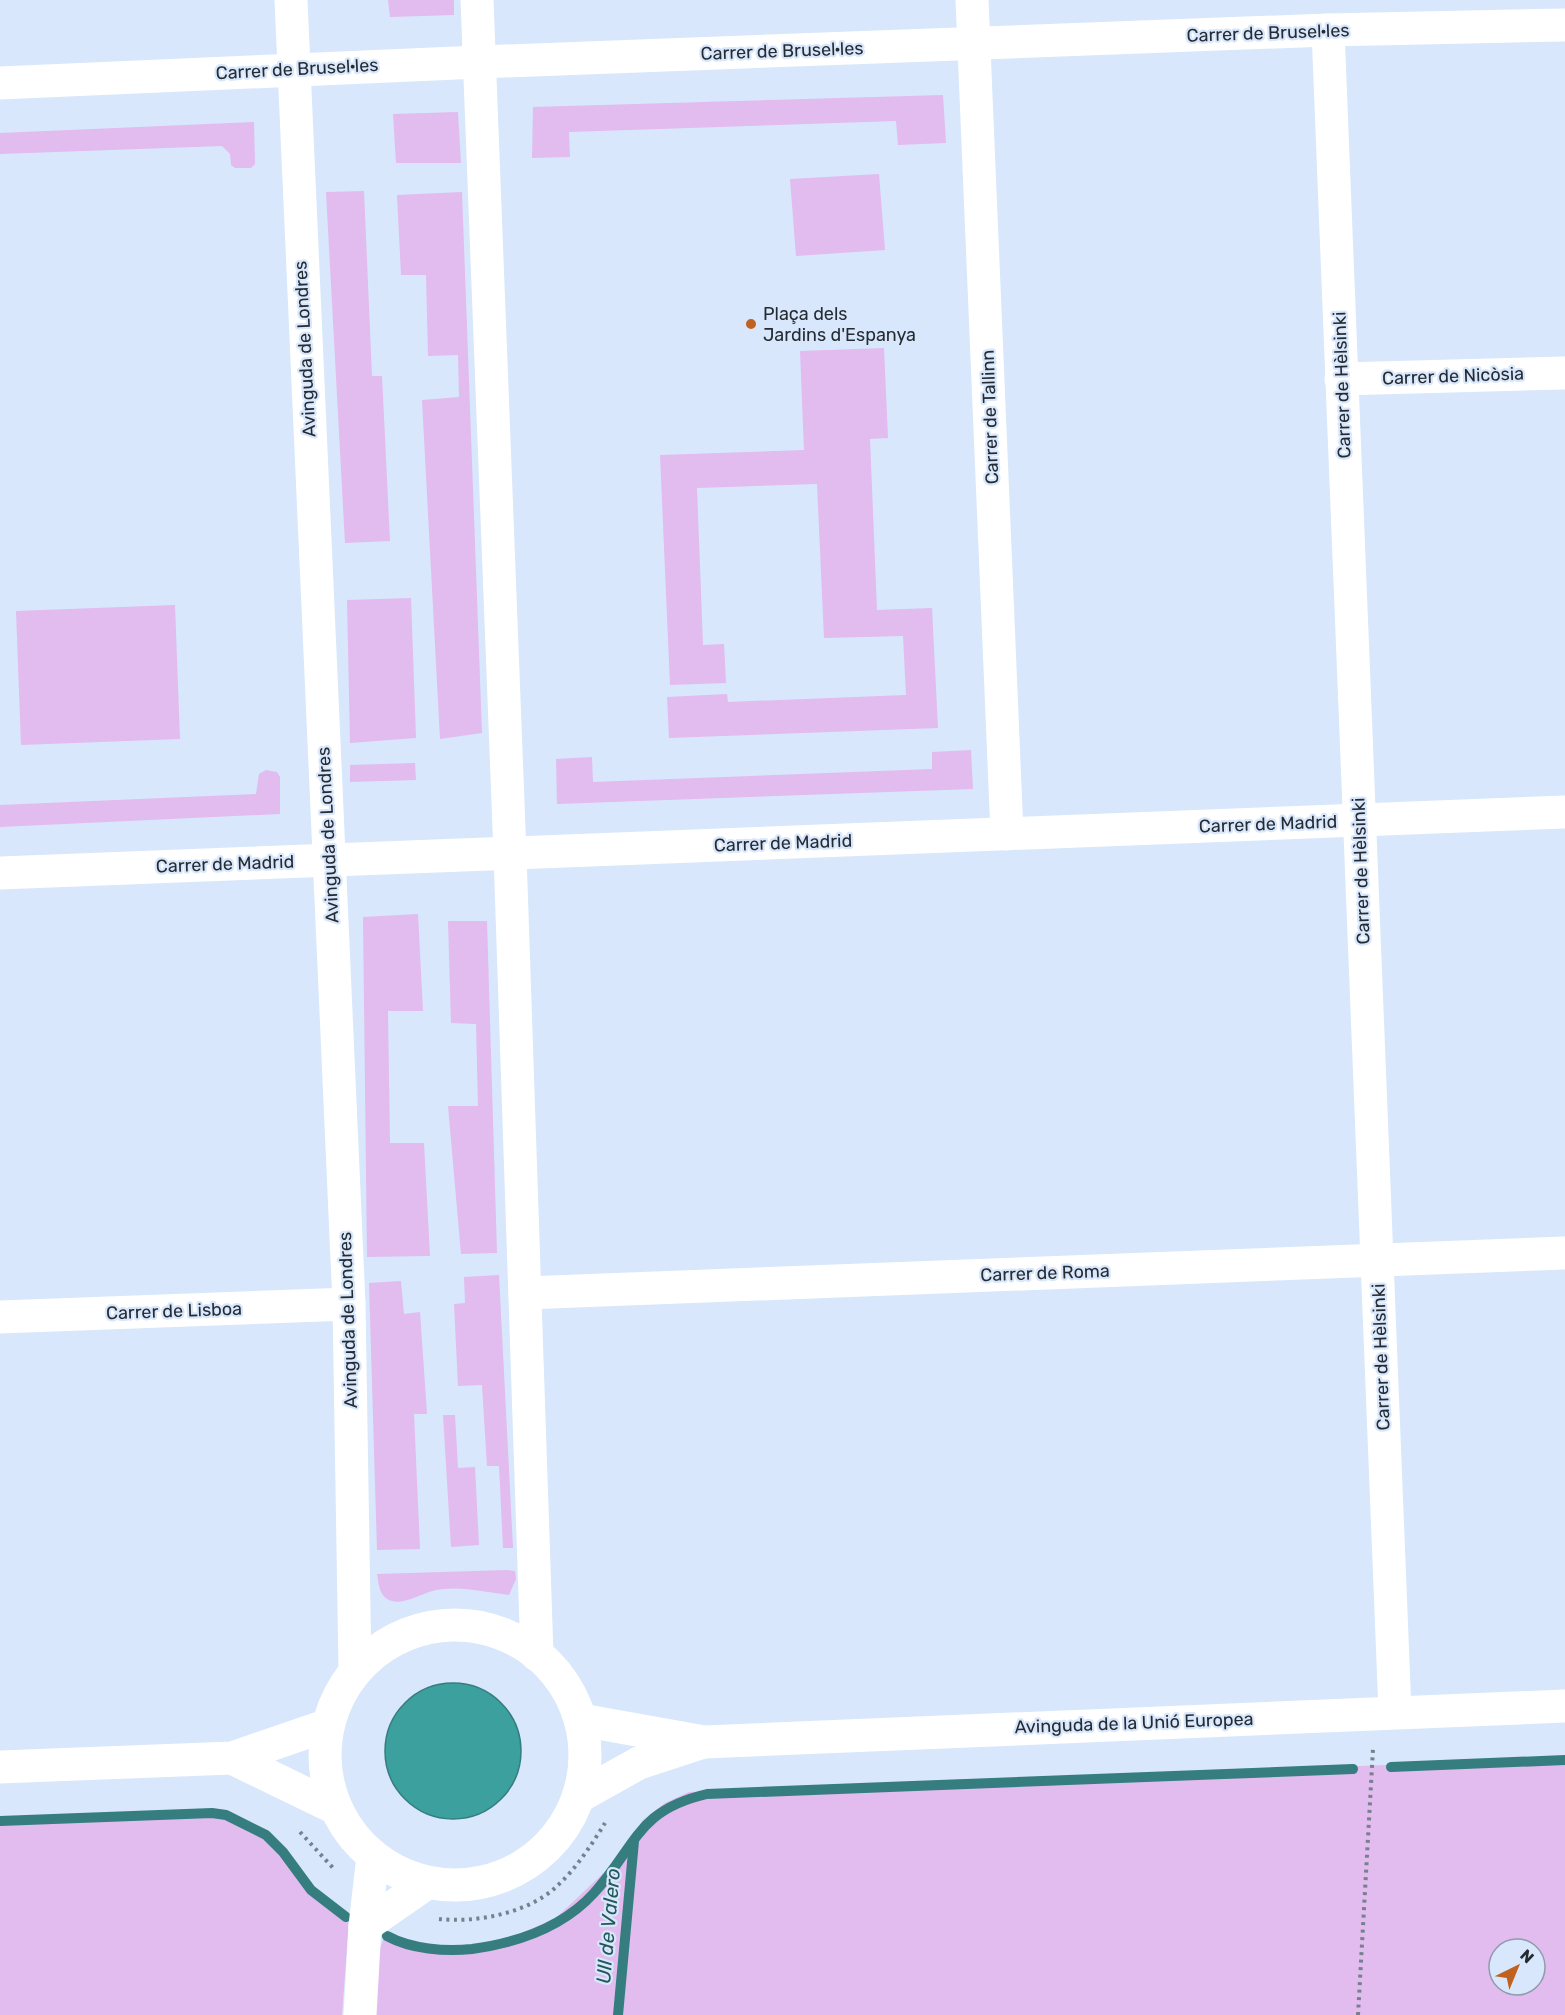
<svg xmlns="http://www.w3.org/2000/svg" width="1565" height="2015" viewBox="0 0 1565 2015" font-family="Rubik,sans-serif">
<rect width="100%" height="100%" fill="#d8e7fb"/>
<g fill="#e2bbef" fill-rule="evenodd">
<polygon points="388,0 454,0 454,15 390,17"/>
<polygon points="943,95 946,143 898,145 896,121 569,132 570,157 532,158 533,107"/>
<polygon points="458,112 461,163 396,163 393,114"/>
<polygon points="254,122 255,164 251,168 235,168 231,165 230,154 222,146 0,154 0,133"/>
<polygon points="879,174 885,250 796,256 790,179"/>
<polygon points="364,191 372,376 382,376 390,541 345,543 326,192"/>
<polygon points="462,192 482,733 440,739 422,400 459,397 458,355 428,356 426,275 401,275 397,195"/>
<polygon points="884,348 888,438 870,439 877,610 932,608 938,728 669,738 667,697 727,694 728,702 906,695 903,636 824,638 817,484 697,488 703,645 724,644 726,683 670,685 660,455 804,450 800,351"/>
<polygon points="411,598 416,738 350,743 347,600"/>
<polygon points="175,605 180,739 21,745 16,611"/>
<polygon points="971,750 973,789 557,804 556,759 592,757 593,782 932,769 932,752"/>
<polygon points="415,763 416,780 350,782 350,765"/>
<polygon points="266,770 277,772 280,777 280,814 0,827 0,805 256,794 259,774"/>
<polygon points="418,914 423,1011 388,1011 390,1143 424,1143 430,1256 367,1257 363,917"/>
<polygon points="448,921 487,921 497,1253 461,1254 448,1106 478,1106 476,1024 451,1023"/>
<polygon points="499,1275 513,1548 503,1548 499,1466 487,1466 482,1385 458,1386 454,1304 465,1303 464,1277"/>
<polygon points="401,1281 404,1314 420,1312 427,1414 414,1414 420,1549 377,1550 369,1283"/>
<polygon points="443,1415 455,1415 458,1468 475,1467 479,1545 451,1547"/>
<path d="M 507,1570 L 515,1571 L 516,1579 L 509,1595 C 482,1592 455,1584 429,1592 C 418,1596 403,1604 392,1601 C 379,1597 379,1585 377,1574 Z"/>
<path d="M 1565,1758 L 1565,2015 L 375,2015 L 378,1954 L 386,1932 L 414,1943 L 464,1947 L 508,1939 L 556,1918 L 612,1865 L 643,1820 L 665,1803 L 689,1792 ZM 1499,1949 L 1535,1949 L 1535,1985 L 1499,1985 Z"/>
<path d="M 211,1812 C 264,1820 280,1849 311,1887 C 322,1900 337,1909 349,1921 L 342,2015 L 0,2015 L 0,1819 Z"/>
</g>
<circle fill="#3ca09e" stroke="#357d7e" stroke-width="1.5" cx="453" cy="1751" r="68"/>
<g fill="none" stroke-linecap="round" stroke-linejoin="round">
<g stroke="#357d7e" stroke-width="10">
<polyline points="1391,1767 1565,1760"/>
<polyline points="0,1821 212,1813 226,1815 266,1835 283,1852 311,1890 346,1917"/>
<path d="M 387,1936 C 411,1949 445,1952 472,1949 C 516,1943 563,1927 594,1893 C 637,1845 637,1810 707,1794 L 1353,1769"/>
<polyline points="618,2015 634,1841"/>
</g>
<g stroke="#77818e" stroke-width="4" stroke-dasharray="3 4.5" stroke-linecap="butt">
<polyline points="300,1832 335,1870"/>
<path d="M 439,1919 C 477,1923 529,1913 557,1886 C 576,1869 592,1844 605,1823"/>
<polyline points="1358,2015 1373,1749"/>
</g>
<g stroke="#fff" stroke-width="33">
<polyline points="291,0 349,1304 355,1670"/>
<polyline points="477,0 510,854 537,1655"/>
<polyline points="972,0 1007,834"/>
<polyline points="1328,30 1395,1712"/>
<polyline points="0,83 479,62 1328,30 1565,25"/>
<polyline points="1341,379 1565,373"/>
<polyline points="0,873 1565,812"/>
<polyline points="525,1293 1565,1253"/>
<polyline points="0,1317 349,1304"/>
<circle cx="455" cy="1755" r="130"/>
<polyline points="581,1720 704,1742 1565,1706"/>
<polyline points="232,1758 335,1808"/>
<polyline points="0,1767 232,1758 328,1725"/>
<polyline points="578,1797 639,1763 700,1743"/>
<polyline points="373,1856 365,1926 427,1883"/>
<polyline points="360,2015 365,1926"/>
</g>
</g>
<circle fill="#c1611e" stroke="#d8e7fb" stroke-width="2" cx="751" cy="324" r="6"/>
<g text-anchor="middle" stroke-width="4.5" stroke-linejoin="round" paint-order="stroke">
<g font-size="18" fill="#252b32" stroke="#d8e7fb">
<text transform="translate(1268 33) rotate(-2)" y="6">Carrer de Brusel·les</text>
<text transform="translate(782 51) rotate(-2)" y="6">Carrer de Brusel·les</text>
<text transform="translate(297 69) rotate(-3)" y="6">Carrer de Brusel·les</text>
<text transform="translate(305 349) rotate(-93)" y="6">Avinguda de Londres</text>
<text transform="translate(1453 376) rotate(-2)" y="6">Carrer de Nicòsia</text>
<text transform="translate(1342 385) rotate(-92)" y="6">Carrer de Hèlsinki</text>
<text transform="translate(990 417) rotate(-92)" y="6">Carrer de Tallinn</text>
<text transform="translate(1268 824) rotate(-2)" y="6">Carrer de Madrid</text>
<text transform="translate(328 835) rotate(-93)" y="6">Avinguda de Londres</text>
<text transform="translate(783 843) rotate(-2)" y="6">Carrer de Madrid</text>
<text transform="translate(225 864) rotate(-2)" y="6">Carrer de Madrid</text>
<text transform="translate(1361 871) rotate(-92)" y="6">Carrer de Hèlsinki</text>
<text transform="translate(1045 1273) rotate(-2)" y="6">Carrer de Roma</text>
<text transform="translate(174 1311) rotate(-2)" y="6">Carrer de Lisboa</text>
<text transform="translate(348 1320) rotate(-92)" y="6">Avinguda de Londres</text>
<text transform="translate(1381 1357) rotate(-92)" y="6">Carrer de Hèlsinki</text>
<text transform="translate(1134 1723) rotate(-2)" y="6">Avinguda de la Unió Europea</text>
</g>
<g font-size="18" fill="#252b32" stroke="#d8e7fb" text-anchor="start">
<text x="763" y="320">Plaça dels<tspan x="763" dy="21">Jardins d'Espanya</tspan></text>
</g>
<g font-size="20" font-style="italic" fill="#215958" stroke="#d8e7fb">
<text transform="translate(608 1926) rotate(-85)" y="7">Ull de Valero</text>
</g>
</g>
<g transform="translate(1517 1967) rotate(43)"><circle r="28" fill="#d8e7fb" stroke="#909cab" stroke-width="1.5"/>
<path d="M0-4.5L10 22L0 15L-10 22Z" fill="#c1611e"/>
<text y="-9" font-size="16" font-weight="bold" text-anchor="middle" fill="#252b32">N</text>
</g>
</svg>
